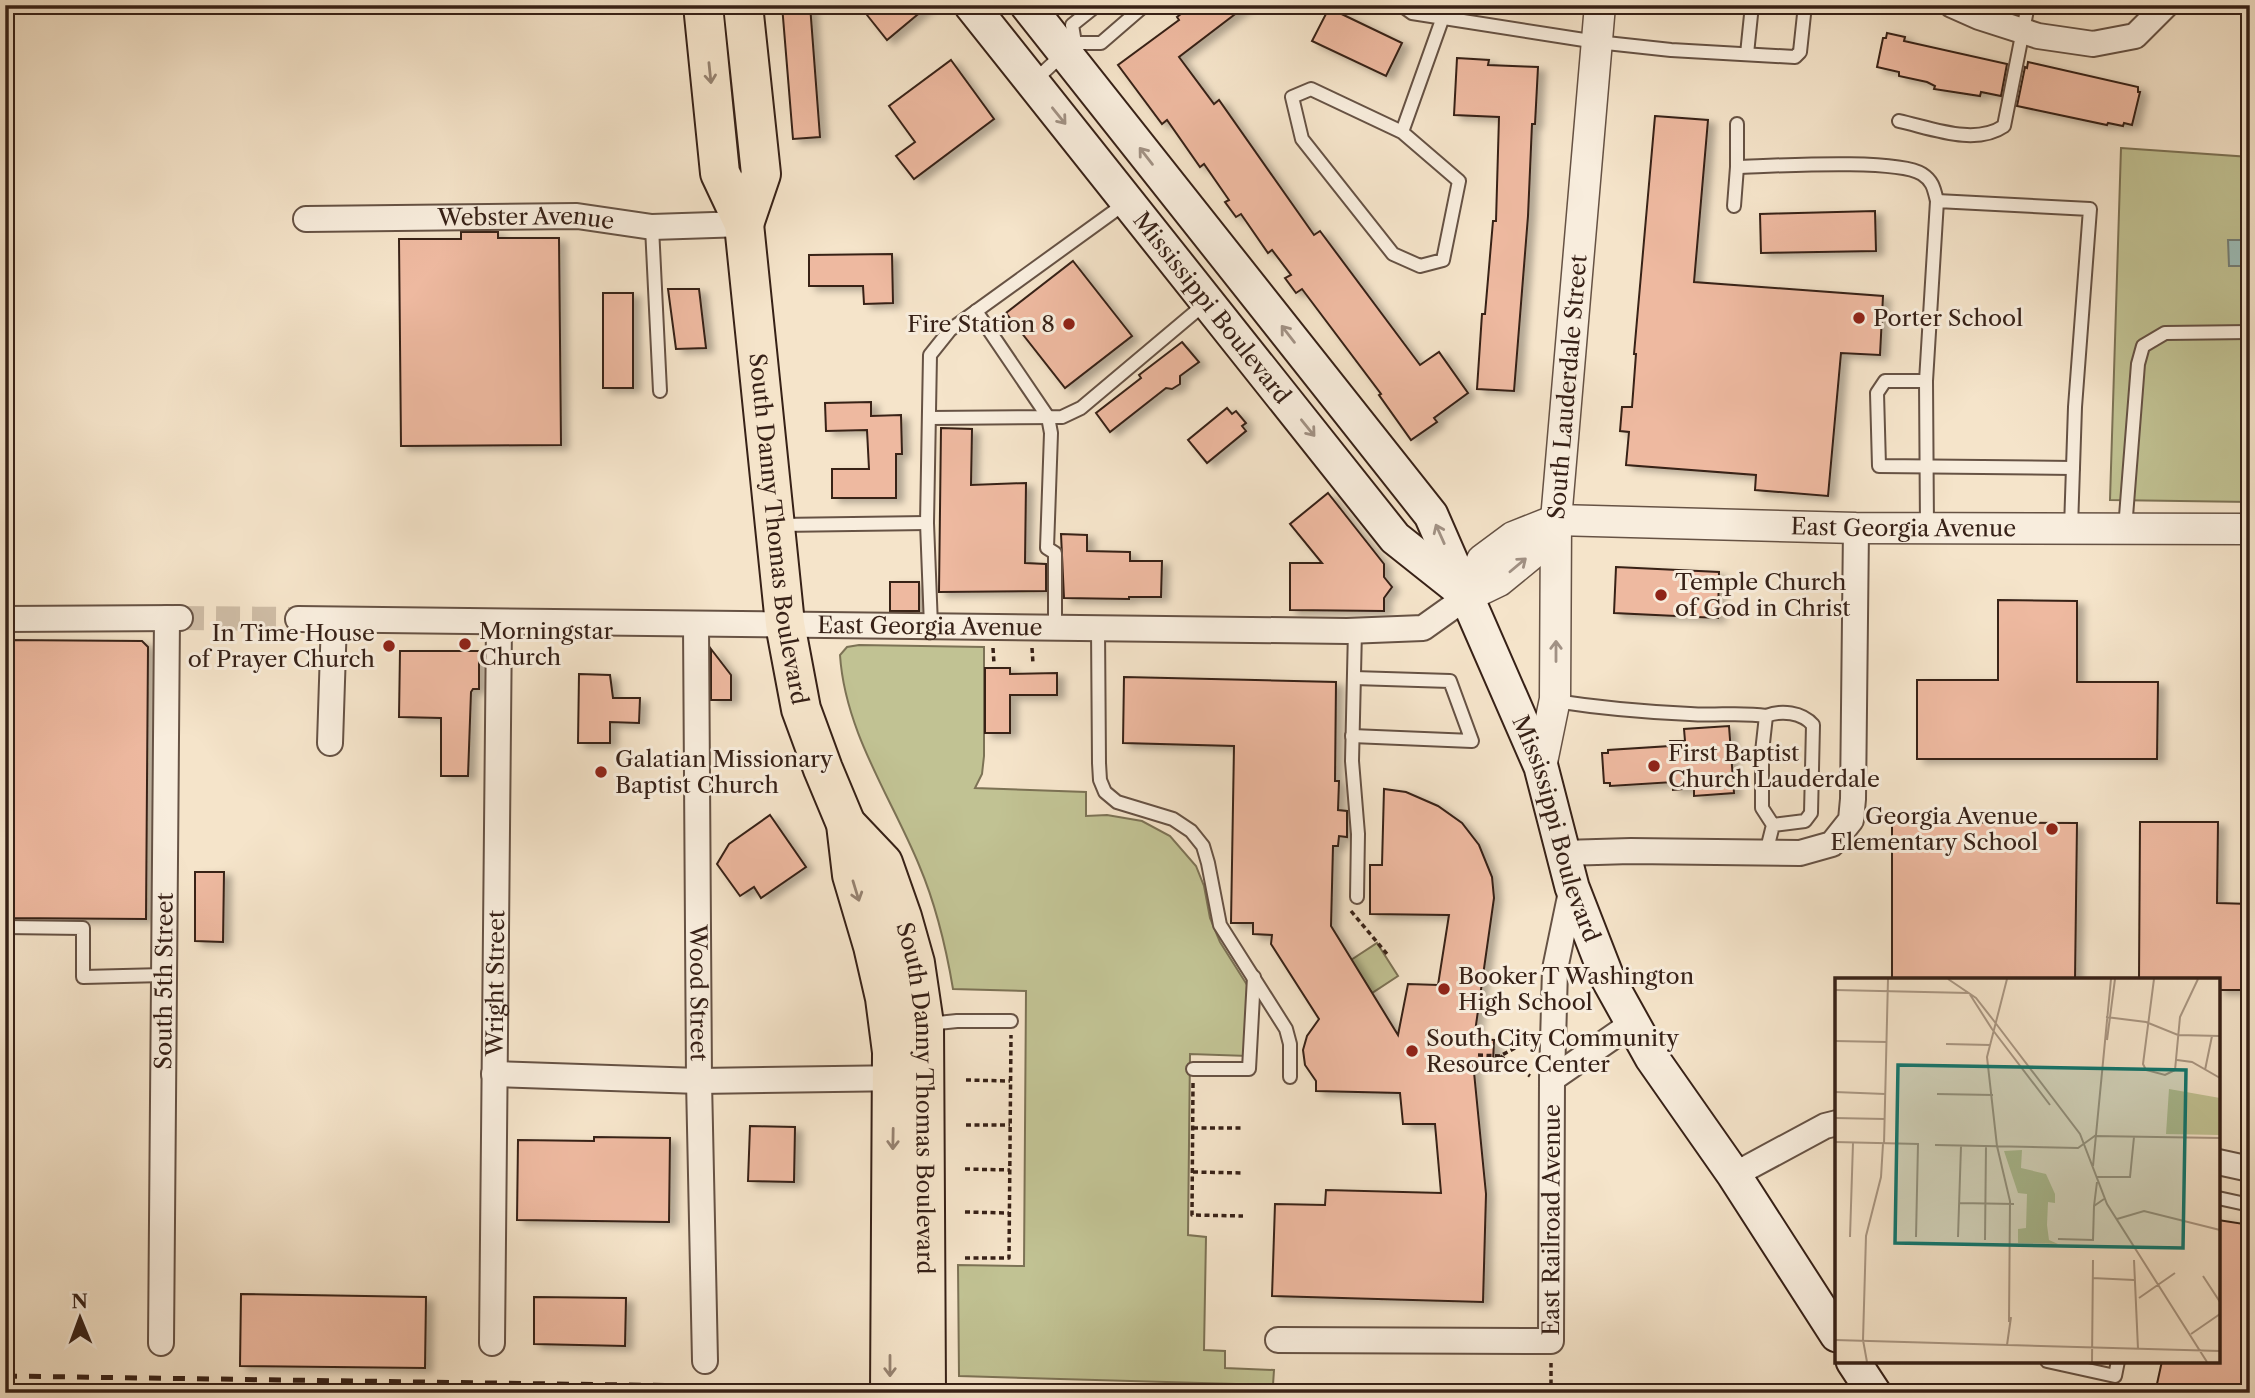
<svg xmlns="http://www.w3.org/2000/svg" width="2255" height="1398" viewBox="0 0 2255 1398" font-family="'Libre Caslon Text',serif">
<defs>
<filter id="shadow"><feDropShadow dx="7" dy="4" stdDeviation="3.5" flood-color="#0004"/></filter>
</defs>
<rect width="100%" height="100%" fill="#f5e4ca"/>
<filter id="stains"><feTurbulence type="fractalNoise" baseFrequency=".00286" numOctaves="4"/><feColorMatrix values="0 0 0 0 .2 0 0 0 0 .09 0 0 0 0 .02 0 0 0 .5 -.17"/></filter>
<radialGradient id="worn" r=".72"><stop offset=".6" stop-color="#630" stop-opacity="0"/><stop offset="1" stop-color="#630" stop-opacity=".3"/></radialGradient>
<g fill="#c1c293" stroke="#7c7255" stroke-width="2">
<polygon points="2121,148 2250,157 2250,502 2110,500"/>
<path d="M 859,645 L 984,647 L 984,756 L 982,774 L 975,788 L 1086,792 L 1086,816 L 1107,815 L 1142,821 L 1170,836 L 1196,866 L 1204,886 L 1210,918 L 1220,942 L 1249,988 L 1248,1056 L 1190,1054 L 1188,1235 L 1206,1237 L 1204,1350 L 1225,1351 L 1225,1368 L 1274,1370 L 1273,1385 L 959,1376 L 958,1265 L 1024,1266 L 1026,991 L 953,989 C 946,947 936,905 919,865 C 891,797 845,732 840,655 L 847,647 Z"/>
<polygon points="1377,943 1398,976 1372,993 1351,960"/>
</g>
<polygon fill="#9cbeb9" stroke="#747f78" stroke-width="2" points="2228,240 2250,240 2250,266 2229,266"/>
<g fill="#eeb9a0" stroke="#372117" stroke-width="2" filter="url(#shadow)">
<polygon points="782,5 810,5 820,137 793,139"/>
<polygon points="879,5 929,5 887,40 867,15"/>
<polygon points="1193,5 1247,5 1179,57 1214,104 1219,100 1314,235 1320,231 1420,365 1439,352 1468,393 1434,418 1437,422 1411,440 1379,395 1381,394 1302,289 1296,293 1285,278 1291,275 1272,250 1268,253 1241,214 1236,217 1225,202 1229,200 1204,164 1200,167 1167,120 1162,124 1118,65 1179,20 1177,17"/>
<polygon points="1329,8 1402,43 1386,76 1312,41"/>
<polygon points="1887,33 1905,37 1904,41 2007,64 2001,96 1981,92 1980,96 1934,89 1935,86 1927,82 1899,76 1899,72 1877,67 1883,38 1886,38"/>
<polygon points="1457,58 1489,60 1488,65 1538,67 1535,124 1532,124 1528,216 1514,391 1477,389 1482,314 1485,314 1493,221 1496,221 1499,117 1454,115"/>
<polygon points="951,60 994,119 914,179 896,156 915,142 889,106"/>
<polygon points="2028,62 2138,87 2138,92 2140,92 2132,125 2124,123 2123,126 2108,123 2107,125 2017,106 2025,67 2027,68"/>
<polygon points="1655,116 1708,120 1694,282 1883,296 1880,355 1841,353 1828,496 1755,490 1756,475 1626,465 1629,432 1620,431 1622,407 1632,407 1636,354 1634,354"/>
<polygon points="1875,211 1876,251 1761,253 1760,214"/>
<polygon points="461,232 498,232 498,238 559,238 561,445 401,446 399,239 461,239"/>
<polygon points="892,254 893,303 864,304 863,286 809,286 809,255"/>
<polygon points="1073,261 1132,336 1065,388 1006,313"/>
<polygon points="668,289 699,289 706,348 676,349"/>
<rect x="603" y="293" width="30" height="95"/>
<polygon points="1182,342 1199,362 1180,376 1180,384 1172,389 1166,388 1110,432 1096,413 1141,378 1139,375"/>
<polygon points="871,402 871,416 901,415 902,454 896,454 896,498 832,498 832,469 869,469 867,430 826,431 825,403"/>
<polygon points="1227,408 1232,414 1236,411 1246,423 1242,426 1246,431 1207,463 1188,440"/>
<polygon points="941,428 972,429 971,485 1026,483 1025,563 1046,564 1046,591 939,592"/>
<polygon points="1328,493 1384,564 1384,577 1392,587 1384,598 1384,611 1290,610 1290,563 1322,563 1290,524"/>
<polygon points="1061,534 1087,535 1087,551 1130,552 1130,561 1162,561 1161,597 1129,597 1129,599 1064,598"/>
<polygon points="1616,567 1719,572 1718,618 1614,613"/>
<rect x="890" y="582" width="29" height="29"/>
<polygon points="1998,600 2077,601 2077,682 2158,682 2157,759 1917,759 1917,680 1998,680"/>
<polygon points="5,640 142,641 148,647 146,919 5,918"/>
<polygon points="711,649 731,675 731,700 711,700"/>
<polygon points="400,651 479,651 479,689 473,689 471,692 468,776 441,776 441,718 399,717"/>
<polygon points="985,668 1010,668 1010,674 1057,673 1057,695 1010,695 1010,733 985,733"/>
<polygon points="579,674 610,675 613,698 640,698 639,723 610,722 610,743 578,743"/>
<polygon points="1124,677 1336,682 1335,781 1339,781 1338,810 1347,811 1347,837 1339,836 1338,846 1333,846 1331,926 1398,1035 1408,984 1438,985 1449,915 1370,914 1370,865 1382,865 1384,789 1406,792 1438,806 1462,823 1479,845 1492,877 1494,898 1474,1039 1494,1040 1493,1062 1473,1062 1486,1194 1483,1302 1272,1296 1275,1204 1325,1205 1326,1190 1441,1193 1435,1124 1403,1124 1400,1093 1316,1091 1316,1081 1305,1065 1303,1050 1307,1036 1319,1019 1271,944 1272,935 1253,934 1253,923 1231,923 1234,746 1123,743"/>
<polygon points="1729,726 1734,793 1694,796 1694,788 1673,790 1673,782 1610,786 1610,783 1604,783 1602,753 1608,753 1608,750 1670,746 1670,741 1685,741 1684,729"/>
<polygon points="770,815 806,867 761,898 754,887 740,896 717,864 729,844"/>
<polygon points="1892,822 2077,823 2075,980 1892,980"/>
<polygon points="2140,822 2218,822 2217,903 2250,904 2250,990 2218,990 2218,980 2139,980"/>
<polygon points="195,872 224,872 223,942 195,941"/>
<polygon points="750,1126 795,1127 794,1182 748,1181"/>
<polygon points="594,1137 670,1138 669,1222 517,1220 518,1140 594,1141"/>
<polygon points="2218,1220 2244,1224 2243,1229 2250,1230 2250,1393 2155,1393 2162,1361 2218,1361"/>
<polygon points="241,1294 426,1297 425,1368 240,1366"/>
<polygon points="534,1297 626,1298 625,1346 534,1344"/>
</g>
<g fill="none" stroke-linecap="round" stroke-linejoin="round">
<polyline stroke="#cfbda6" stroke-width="24" stroke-dasharray="24 12" stroke-linecap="butt" points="180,618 298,619"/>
<g stroke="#665244" stroke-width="16">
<g id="service">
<polyline points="1401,5 1412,13 1597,42 1671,50 1795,57 1800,52 1805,5"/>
<polyline points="1075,43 1072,25 1097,5"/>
<polyline points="1747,54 1752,5"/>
<polyline points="1034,81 1075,43 1101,43 1145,5"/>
<path d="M 1899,121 C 1931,128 1975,146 2004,126 L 2028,5"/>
<path d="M 1737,124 L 1737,167 C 1773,166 1897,158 1922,174 C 1933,181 1934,189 1937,201"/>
<polyline points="1402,132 1459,181 1443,260 1420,266 1393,254 1302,139 1292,97 1311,89 1402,132 1443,17 1445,5"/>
<polyline points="1734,206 1737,167"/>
<polyline points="652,227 660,391"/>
<polyline points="976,311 1048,417 1051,433 1047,548 1055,553 1055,627"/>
<polyline points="1926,381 1885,381 1877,393 1879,466 2073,468"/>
<polyline points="929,418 1062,417 1081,408 1207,302"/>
<polyline points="779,525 927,523"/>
<polyline points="1927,528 1926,381 1937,201 2090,209 2075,407 2071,528"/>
<polyline points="2125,529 2138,364 2143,346 2165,333 2250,332"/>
<polyline points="931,626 927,523 930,355 950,330 1127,202"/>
<polyline points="1098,628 1099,763 1100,780 1105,792 1117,802 1173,819 1191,831 1203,846 1208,863 1220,925 1286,1029 1290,1044 1290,1077"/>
<polyline points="1355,630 1352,761 1358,834 1357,897"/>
<path d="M 1555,701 C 1600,708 1645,712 1690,714 C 1715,716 1741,712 1766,716"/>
<polyline points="1352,736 1472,741 1450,681 1354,678"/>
<path d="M 1766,853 L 1773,825 L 1762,808 L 1762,752 L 1766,716 C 1781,710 1802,712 1813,725 L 1811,813 L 1805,821 L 1773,825"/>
<polyline points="5,927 83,928 83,977 164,975"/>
<polyline points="928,1024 957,1021 1011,1021"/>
<polyline points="1193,1069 1249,1069 1254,977"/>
<polyline points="2218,1198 2250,1205"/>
<polyline points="2047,1361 2115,1376 2118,1361"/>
</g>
</g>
<g stroke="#665244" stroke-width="28">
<g id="minor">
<polyline points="1952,5 1979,17 2038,36 2093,44 2135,36 2166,5"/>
<path id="s1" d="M 306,219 L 577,216 L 652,227 L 744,224"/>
<polyline points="5,619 180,618"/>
<path id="s2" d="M 298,619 L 1347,631 L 1423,628 L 1468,596"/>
<path id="s3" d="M 696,625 L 699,1081 L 705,1361"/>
<polyline points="330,743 334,620"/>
<polyline points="1563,853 1631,851 1800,853 1832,844 1851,820 1853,799 1856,528"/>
<polyline points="494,1074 699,1081 906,1078"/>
<polyline points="1552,1079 1555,969 1572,887"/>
<polyline points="2218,1162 2250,1169"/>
<polyline points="1734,1175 1825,1126 1837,1123"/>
<path id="s4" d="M 1278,1340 L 1551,1341 L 1552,1079 L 1633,1023"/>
<path id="s5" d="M 161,1343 L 167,618"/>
<path id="s6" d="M 492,1343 L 499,623"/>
</g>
</g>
<g stroke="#665244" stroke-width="33">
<g id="tertiary">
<path id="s7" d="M 1468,596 L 1482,560 L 1513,537 L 1556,520 L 1856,528 L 2250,529"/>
<polyline points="1468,596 1499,581 1532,554 1556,520"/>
<path id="s8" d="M 1541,767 L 1555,699 L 1556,520 L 1600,5"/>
</g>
</g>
<g stroke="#372117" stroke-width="37">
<g id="secondary">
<path id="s9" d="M 971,5 L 1395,538 L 1463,592"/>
<path id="s10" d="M 1027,5 L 1431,515 L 1541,767 L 1572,887 L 1607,977 L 1652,1058 L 1734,1175 L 1837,1335"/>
<polyline points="1853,1361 1874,1393"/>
</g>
</g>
<g stroke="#372117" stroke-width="42">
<g id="primary">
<path id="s11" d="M 703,5 L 720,173 L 744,224 L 785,624 L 801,709 L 823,769 L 846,824 L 852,875 L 873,946 L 885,998 L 892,1052 L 890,1393"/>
<polyline points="743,5 761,174 744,224"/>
<path id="s12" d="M 846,824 L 883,863 L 902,917 L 915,963 L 924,1024 L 926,1393"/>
</g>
</g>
<g stroke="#372117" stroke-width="3.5" stroke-dasharray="5 3.5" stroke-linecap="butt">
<polyline points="993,648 994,664"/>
<polyline points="1032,648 1033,664"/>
<polyline points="1351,911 1387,954"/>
<polyline points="1478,1055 1500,1056 1530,1040"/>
<polyline points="1500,1056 1530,1076"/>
<polyline points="966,1080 1010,1081"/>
<polyline points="1193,1083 1192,1215 1243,1216"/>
<polyline points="966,1125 1010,1125"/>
<polyline points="1193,1128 1244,1128"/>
<polyline points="965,1169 1010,1170"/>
<polyline points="1193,1172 1244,1173"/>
<polyline points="965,1212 1009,1213"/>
<polyline points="965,1258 1009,1258 1011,1035"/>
<polyline points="1551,1393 1551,1363"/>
</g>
<use href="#service" stroke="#f8eddd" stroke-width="12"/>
<use href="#minor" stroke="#f8eddd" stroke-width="24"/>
<use href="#tertiary" stroke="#f8eddd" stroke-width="30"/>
<use href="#secondary" stroke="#f8eddd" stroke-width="33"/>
<use href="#primary" stroke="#f5e4ca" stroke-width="38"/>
<g stroke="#372117" stroke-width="5" stroke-dasharray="12 12" stroke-linecap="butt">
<polyline points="5,1376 1182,1393"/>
<polyline points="5,1388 327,1393"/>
</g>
</g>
<defs><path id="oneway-shaft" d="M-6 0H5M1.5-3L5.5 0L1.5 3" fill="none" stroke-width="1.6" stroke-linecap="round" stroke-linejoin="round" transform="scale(1.75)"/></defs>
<g stroke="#968270">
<use href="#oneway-shaft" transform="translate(710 73) rotate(84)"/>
<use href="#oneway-shaft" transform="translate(856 891) rotate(73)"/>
<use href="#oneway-shaft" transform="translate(893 1139) rotate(91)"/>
<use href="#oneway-shaft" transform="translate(890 1366) rotate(90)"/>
</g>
<g stroke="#a19184">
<use href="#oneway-shaft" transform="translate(1059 116) rotate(51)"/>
<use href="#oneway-shaft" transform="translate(1146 156) rotate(-128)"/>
<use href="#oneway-shaft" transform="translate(1288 334) rotate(-128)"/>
<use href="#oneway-shaft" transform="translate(1308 428) rotate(51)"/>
<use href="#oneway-shaft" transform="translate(1440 534) rotate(-114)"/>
<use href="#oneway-shaft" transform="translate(1518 565) rotate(-40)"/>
<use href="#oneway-shaft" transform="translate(1556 651) rotate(-90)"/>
</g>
<g fill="#8f2418" stroke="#f8eddd" stroke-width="2.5">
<circle cx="1859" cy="318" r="7"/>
<circle cx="1069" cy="324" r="7"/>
<circle cx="1661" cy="595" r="7"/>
<circle cx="465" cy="644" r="7"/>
<circle cx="389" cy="646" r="7"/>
<circle cx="1654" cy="766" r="7"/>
<circle cx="601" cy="772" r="7"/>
<circle cx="2052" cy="829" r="7"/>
<circle cx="1444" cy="989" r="7"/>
<circle cx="1412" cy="1051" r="7"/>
</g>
<g text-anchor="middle" stroke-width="6" stroke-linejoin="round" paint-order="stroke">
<g font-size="23" fill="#372117" stroke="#f8eddd">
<text dy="8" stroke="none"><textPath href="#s1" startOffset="220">Webster Avenue</textPath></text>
<text dy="8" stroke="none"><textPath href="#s9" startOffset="387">Mississippi Boulevard</textPath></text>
<text dy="8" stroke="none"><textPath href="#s8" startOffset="382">South Lauderdale Street</textPath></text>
<text dy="8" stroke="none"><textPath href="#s7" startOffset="471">East Georgia Avenue</textPath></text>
<text dy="8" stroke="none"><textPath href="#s11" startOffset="532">South Danny Thomas Boulevard</textPath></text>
<text dy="8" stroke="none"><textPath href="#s2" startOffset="632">East Georgia Avenue</textPath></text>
<text dy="8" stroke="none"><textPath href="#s10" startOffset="989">Mississippi Boulevard</textPath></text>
<text dy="8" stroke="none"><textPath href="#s5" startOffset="362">South 5th Street</textPath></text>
<text dy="8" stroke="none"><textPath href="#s6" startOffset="360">Wright Street</textPath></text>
<text dy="8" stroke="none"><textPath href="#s3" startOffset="368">Wood Street</textPath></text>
<text dy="8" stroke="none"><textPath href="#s12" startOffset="294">South Danny Thomas Boulevard</textPath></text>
<text dy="8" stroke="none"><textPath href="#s4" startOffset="394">East Railroad Avenue</textPath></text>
</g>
<g font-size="23" fill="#372117" stroke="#f8eddd" text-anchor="start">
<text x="1873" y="326">Porter School</text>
<text x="1055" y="332" text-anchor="end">Fire Station 8</text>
<text x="1675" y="590">Temple Church<tspan x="1675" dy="26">of God in Christ</tspan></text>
<text x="479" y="639">Morningstar<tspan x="479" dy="26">Church</tspan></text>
<text x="375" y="641" text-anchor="end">In Time House<tspan x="375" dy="26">of Prayer Church</tspan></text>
<text x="1668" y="761">First Baptist<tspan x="1668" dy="26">Church Lauderdale</tspan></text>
<text x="615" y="767">Galatian Missionary<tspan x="615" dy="26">Baptist Church</tspan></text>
<text x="2038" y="824" text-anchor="end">Georgia Avenue<tspan x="2038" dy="26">Elementary School</tspan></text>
<text x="1458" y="984">Booker T Washington<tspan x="1458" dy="26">High School</tspan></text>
<text x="1426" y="1046">South City Community<tspan x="1426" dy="26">Resource Center</tspan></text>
</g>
</g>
<g transform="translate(1835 978)">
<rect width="385" height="385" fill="#f5e4ca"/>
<path d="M 334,111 L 385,120 L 385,157 L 331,156 ZM 187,172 L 186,190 L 211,196 L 220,216 L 220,225 L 213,224 L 212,247 L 214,262 L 223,266 L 183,265 L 183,251 L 191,250 L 192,216 L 183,215 L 169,173 Z" fill="#c1c293"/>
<path fill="none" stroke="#a99682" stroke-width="2" d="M 113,1 L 141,20 L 159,43M 172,1 L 152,79 L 162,168 L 175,223 L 174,344M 319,1 L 308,86 L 311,92 L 330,97 L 340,92 L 345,39 L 363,1M 0,12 L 134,15M 134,15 L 157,51M 271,39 L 311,44 L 343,57 L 385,58M 159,43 L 245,156 L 272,226 L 372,384M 157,51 L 215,127M 272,62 L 280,1M 0,63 L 52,64M 111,66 L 155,67M 342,82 L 357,84 L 385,100M 370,92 L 377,58M 0,114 L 50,116M 102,116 L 158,117M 0,140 L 50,141M 259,158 L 385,160M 0,164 L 84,166M 49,166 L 53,1M 100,167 L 243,170 L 261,157M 258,188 L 276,1M 261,199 L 295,199 L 299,159M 124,225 L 179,226M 259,228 L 262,204M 282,241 L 309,233 L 385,252M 15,259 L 18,165M 81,259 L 83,166M 123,259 L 126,168M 223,261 L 258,262 L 259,228 L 269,221M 150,262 L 151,168M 299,282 L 303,371M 368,298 L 385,324M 257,300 L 299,302M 304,320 L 340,295M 356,356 L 385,336M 0,362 L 385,373M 172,367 L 176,339M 32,384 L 28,362 L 31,258 L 46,199 L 48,166M 257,384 L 258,282"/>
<path fill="#0f766e" fill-opacity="0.15" stroke="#0f766e" stroke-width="3.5" d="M 63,87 L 351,92 L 348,270 L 60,265 Z"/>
<rect width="385" height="385" fill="none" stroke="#372117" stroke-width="3.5"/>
</g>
<rect width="2255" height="1398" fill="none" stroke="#f5e4ca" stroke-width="28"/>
<rect x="7" y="7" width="2241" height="1384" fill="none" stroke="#372117" stroke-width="3.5"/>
<rect x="14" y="14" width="2227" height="1370" fill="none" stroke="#372117" stroke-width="2"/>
<g transform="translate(80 1318) rotate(359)" stroke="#f8eddd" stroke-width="5" paint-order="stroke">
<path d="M0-5L12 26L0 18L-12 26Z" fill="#372117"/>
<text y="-10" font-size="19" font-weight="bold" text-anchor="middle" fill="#372117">N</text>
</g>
<rect width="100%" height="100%" filter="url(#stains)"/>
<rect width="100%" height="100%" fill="url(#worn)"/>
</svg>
